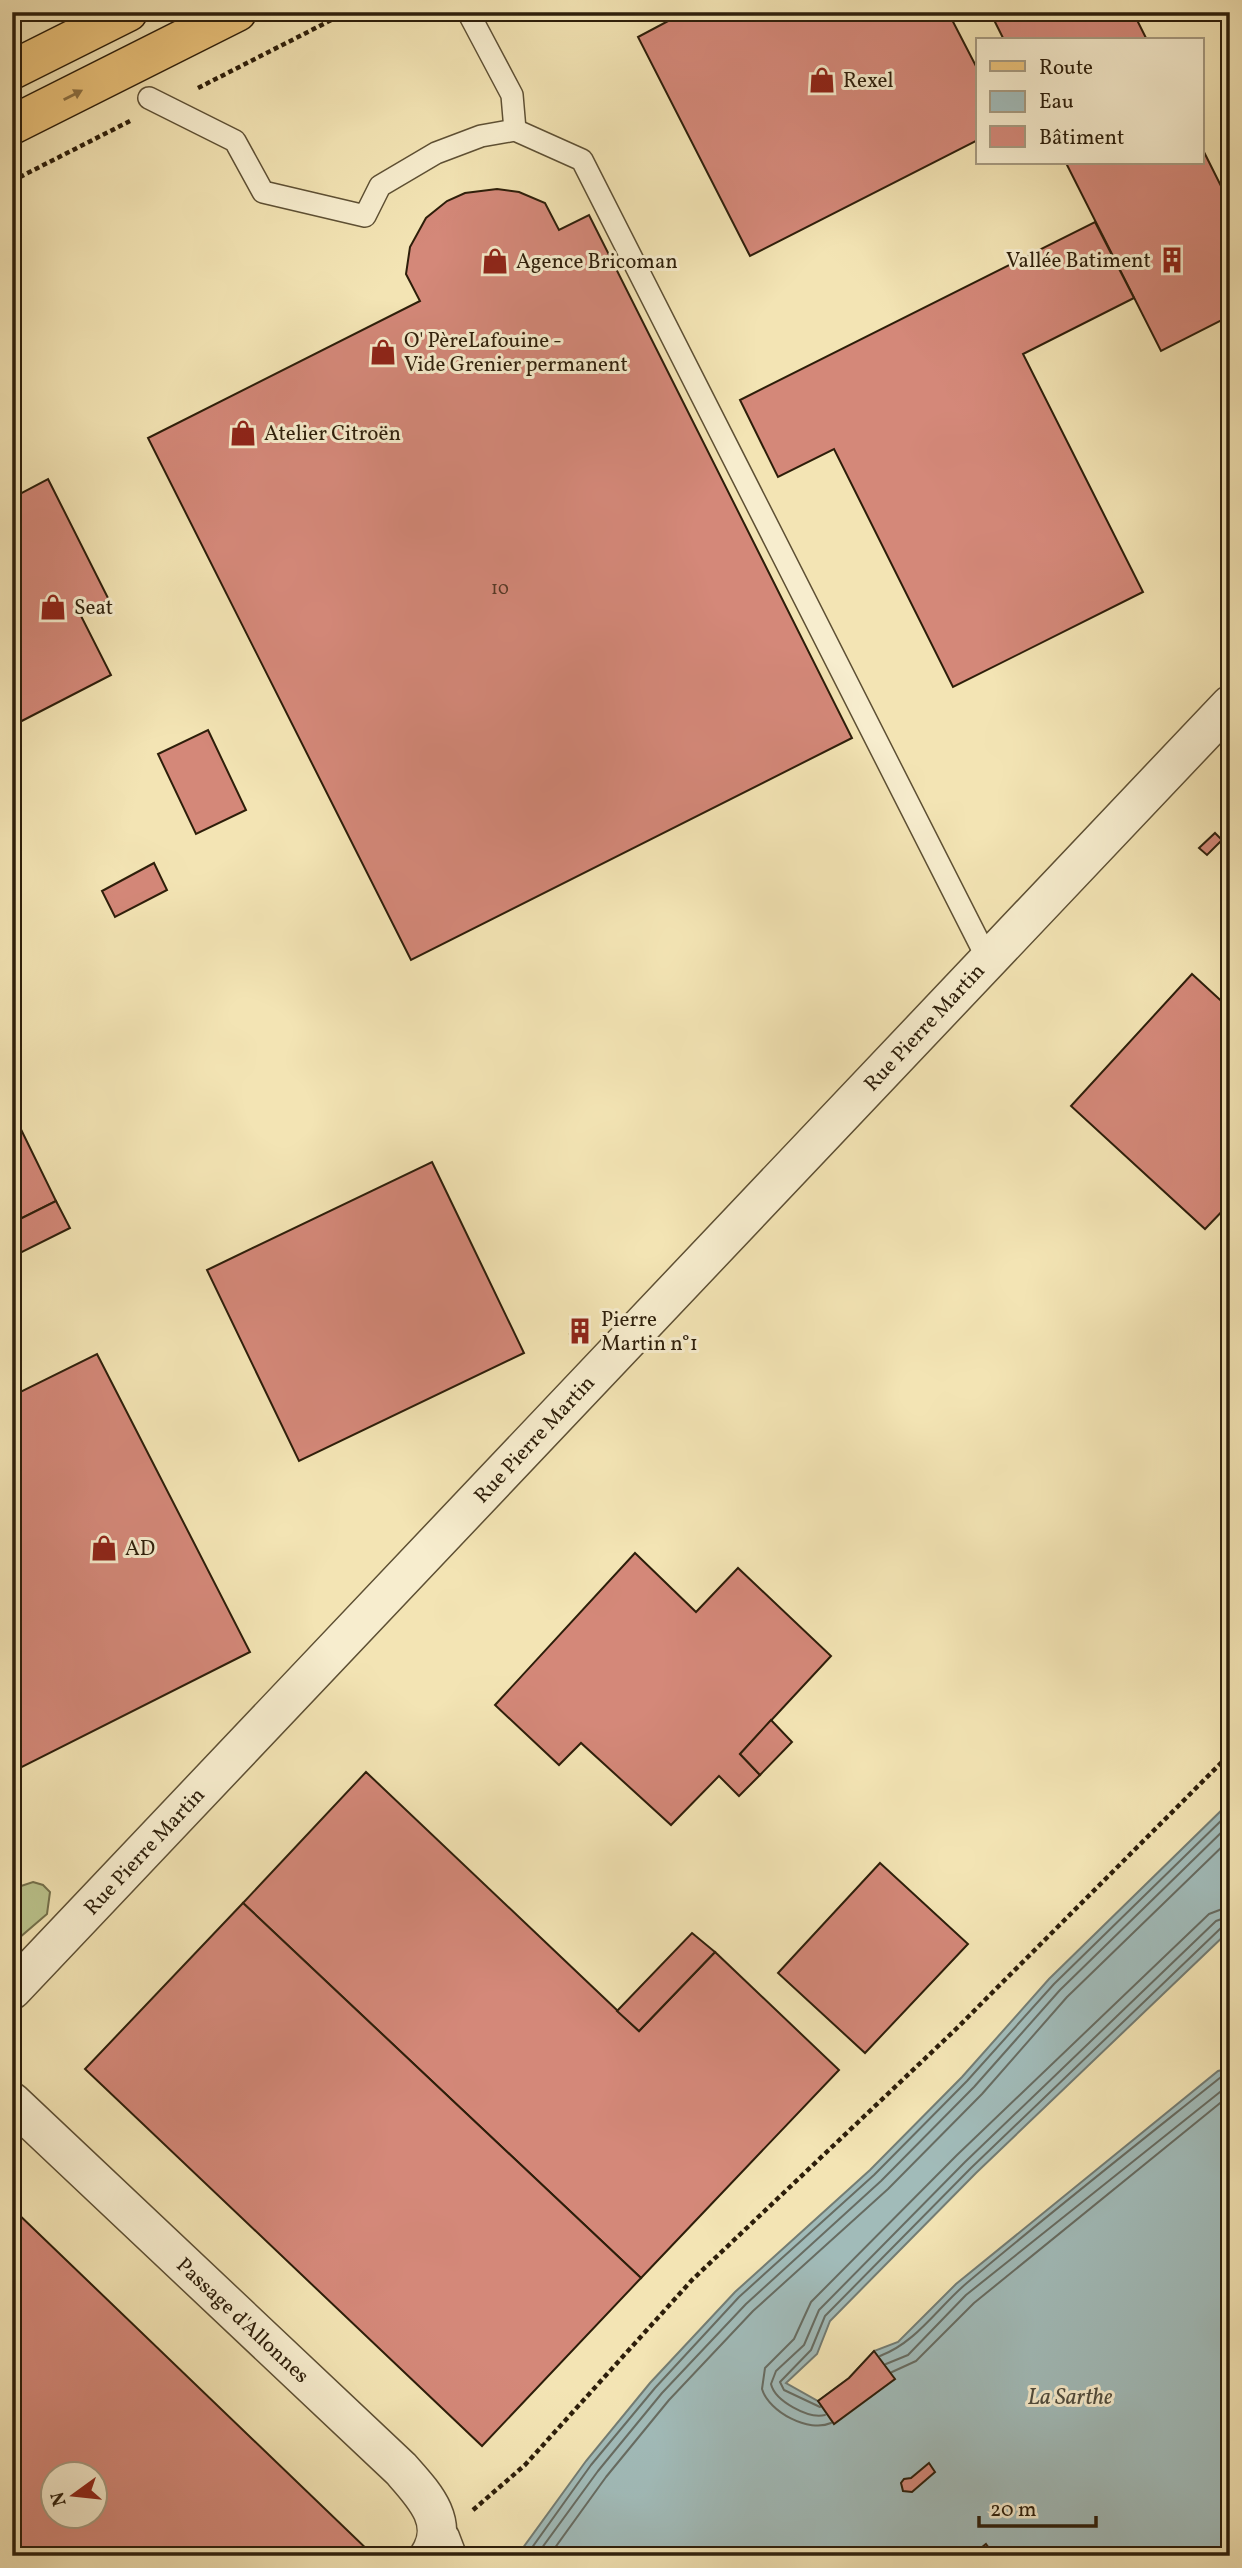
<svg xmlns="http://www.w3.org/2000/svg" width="1242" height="2568" viewBox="0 0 1242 2568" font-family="Vollkorn,serif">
<rect width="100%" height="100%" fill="#f3e4b4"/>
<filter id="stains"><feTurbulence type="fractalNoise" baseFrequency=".00286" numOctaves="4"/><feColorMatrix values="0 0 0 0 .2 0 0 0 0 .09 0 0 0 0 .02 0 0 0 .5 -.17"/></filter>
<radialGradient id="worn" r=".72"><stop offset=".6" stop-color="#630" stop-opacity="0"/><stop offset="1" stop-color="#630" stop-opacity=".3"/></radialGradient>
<polygon fill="#bbc48d" stroke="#74714c" stroke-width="2" points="33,1882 43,1885 50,1892 47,1914 12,1944 12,1889"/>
<polygon fill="#a1bbb9" stroke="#737c73" stroke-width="2" points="1230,1802 1230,1930 976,2173 830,2321 817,2354 786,2383 818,2401 849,2378 874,2351 898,2342 956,2284 1218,2071 1230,2068 1230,2556 517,2556 586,2461 650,2383 735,2292 870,2170 962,2077 1049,1979"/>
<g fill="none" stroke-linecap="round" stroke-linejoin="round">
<g stroke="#676c62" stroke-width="2">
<path d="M 880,2356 C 917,2342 938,2307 968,2282 C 1051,2212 1136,2145 1221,2077 L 1230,2075"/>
<polyline points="886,2364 908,2355 966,2295 1230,2084"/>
<polyline points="892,2372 916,2361 974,2303 1230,2095"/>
<polyline points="820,2407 784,2390 780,2382 811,2350 825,2316 971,2168 1222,1927 1230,1925"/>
<path d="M 825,2415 C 808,2419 775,2401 771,2384 L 776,2371 L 804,2345 L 819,2310 L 965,2162 L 1216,1921 L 1230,1916"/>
<path d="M 831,2423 C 809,2433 769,2412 762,2389 L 765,2368 L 794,2339 L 811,2302 L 957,2155 L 1209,1914 L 1230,1906"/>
<polyline points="526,2556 591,2465 655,2388 739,2297 874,2175 967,2081 1054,1984 1230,1812"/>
<polyline points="536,2556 598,2471 662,2393 746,2304 881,2181 974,2087 1060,1990 1230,1824"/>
<polyline points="549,2556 606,2477 669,2400 753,2311 888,2189 982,2094 1067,1997 1230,1839"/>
</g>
</g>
<g fill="#d48879" stroke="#2d1e0a" stroke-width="2" fill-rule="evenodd">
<polygon points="685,12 948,12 978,70 978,140 750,256 638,37"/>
<polygon points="990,12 1133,12 1147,40 1004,40"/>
<polygon points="1202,148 1230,204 1230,316 1161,351 1066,163 1202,163"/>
<polygon points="497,189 519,192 545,203 559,230 589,215 852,738 411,960 148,438 420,301 406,274 410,247 426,218 447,201 465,193"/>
<polygon points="1095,222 1134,298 1023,354 1143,592 953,687 834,449 778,477 740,400"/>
<polygon points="48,479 109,600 80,614 111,675 12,726 12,498"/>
<polygon points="208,730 246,810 196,834 158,754"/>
<polygon points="1215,833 1222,840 1207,855 1199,848"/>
<polygon points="154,863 167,890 115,917 102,891"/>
<polygon points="1192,974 1230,1009 1230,1203 1205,1229 1071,1106"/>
<polygon points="12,1111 56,1201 12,1223"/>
<polygon points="432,1162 524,1353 299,1461 207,1270"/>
<polygon points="56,1201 70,1228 12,1257 12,1223"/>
<polygon points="582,1321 589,1327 577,1340 570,1334"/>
<polygon points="97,1354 250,1652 12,1772 12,1396"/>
<polygon points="635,1553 696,1612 738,1568 831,1656 740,1754 760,1775 739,1796 719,1776 671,1825 581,1743 559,1765 495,1705"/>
<polygon points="771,1720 792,1742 760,1775 740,1754"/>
<polygon points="366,1772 639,2031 715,1952 839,2070 641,2278 243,1903"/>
<polygon points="880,1863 968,1944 865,2053 778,1973"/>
<polygon points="243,1903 641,2278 482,2446 85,2069"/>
<polygon points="692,1933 715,1952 639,2031 617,2011"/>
<path d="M 12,2208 L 374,2556 L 12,2556 ZM 52,2474 L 94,2474 L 94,2516 L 52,2516 Z"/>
<polygon points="874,2351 895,2379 834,2424 818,2401 849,2378"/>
<polygon points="929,2463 935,2472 912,2492 903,2491 901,2483 904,2479 911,2478"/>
<polygon points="986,2544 992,2552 987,2556 971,2556"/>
</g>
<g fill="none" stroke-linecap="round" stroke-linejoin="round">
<g stroke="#5e5034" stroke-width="24">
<g id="service">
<polyline points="468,12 512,95 515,130"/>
<polyline points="149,98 235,141 263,192 365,216 380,186 436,153 481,136 515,130 582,160 988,960"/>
<polyline points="437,2528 448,2535 456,2556"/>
</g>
</g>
<g stroke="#5e5034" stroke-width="41">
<g id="minor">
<polyline points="12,1990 1230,705"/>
<path d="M 12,2102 L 401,2469 C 423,2494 451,2522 429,2556"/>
</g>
</g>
<g stroke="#2d1e0a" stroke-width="41">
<g id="primary">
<polyline points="12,70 128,12"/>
<polyline points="12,125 237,12"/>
</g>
</g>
<g stroke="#2d1e0a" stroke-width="4.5" stroke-dasharray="5 3.5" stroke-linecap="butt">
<polyline points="198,88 347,12"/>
<polyline points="12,181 130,121"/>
<polyline points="473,2510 525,2465 692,2280 955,2030 1230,1754"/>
</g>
<use href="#service" stroke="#f7edce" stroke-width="21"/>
<use href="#minor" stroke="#f7edce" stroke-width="38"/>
<use href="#primary" stroke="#eac27a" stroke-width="38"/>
</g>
<defs><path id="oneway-solid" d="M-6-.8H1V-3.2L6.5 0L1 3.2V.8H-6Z" transform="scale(1.75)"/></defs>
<use fill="#8c7042" href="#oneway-solid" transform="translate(73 95) rotate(-27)"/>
<defs>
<g id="shop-bare" transform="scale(2.1)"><path d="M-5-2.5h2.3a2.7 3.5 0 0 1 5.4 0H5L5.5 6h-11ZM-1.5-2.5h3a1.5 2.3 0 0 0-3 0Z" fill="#8f2418" stroke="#f7edce" stroke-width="2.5" paint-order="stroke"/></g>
<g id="building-bare" transform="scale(2.1)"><path d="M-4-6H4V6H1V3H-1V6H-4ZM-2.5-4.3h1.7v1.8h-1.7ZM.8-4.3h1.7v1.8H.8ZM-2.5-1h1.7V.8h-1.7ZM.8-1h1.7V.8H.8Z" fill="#8f2418" stroke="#f7edce" stroke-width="2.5" paint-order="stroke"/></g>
</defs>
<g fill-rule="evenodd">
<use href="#shop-bare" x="822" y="80"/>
<use href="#building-bare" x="1172" y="260"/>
<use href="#shop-bare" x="495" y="261"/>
<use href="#shop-bare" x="383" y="352"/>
<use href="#shop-bare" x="243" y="433"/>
<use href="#shop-bare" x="53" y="607"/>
<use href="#building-bare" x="580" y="1331"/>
<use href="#shop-bare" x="104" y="1548"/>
</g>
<g text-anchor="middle" stroke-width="6" stroke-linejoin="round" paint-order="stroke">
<g font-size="18" fill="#573826">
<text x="500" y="594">10</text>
</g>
<g font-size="21" fill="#2d1e0a" stroke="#f7edce" text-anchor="start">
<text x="843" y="87">Rexel</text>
<text x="1151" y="267" text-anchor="end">Vallée Batiment</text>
<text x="516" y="268">Agence Bricoman</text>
<text x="404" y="347">O' PèreLafouine -<tspan x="404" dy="24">Vide Grenier permanent</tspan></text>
<text x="264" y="440">Atelier Citroën</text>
<text x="74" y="614">Seat</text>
<text x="601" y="1326">Pierre<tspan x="601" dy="24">Martin n°1</tspan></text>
<text x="125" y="1555">AD</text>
</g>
<g font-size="21" fill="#2d1e0a" stroke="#f7edce">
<text transform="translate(924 1027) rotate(-47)" y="7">Rue Pierre Martin</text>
<text transform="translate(534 1439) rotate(-47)" y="7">Rue Pierre Martin</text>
<text transform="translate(144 1851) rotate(-47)" y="7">Rue Pierre Martin</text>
<text transform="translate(243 2320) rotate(43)" y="7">Passage d'Allonnes</text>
</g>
<g font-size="23" font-style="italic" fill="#504d3f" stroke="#f7edce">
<text x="1070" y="2404">La Sarthe</text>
</g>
</g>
<rect width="1242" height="2568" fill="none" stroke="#f3e4b4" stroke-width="42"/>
<rect x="14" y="14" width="1214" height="2540" fill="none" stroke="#2d1e0a" stroke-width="3.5"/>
<rect x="21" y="21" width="1200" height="2526" fill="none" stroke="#2d1e0a" stroke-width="2"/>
<rect x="976" y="38" width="228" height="126" fill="#f7edce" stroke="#a69a80" stroke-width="2"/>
<rect x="990" y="61" width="35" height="10" fill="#eac27a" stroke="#a69a80" stroke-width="2"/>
<text x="1039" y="74" font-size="21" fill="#2d1e0a">Route</text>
<rect x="990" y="91" width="35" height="21" fill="#a1bbb9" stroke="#a69a80" stroke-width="2"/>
<text x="1039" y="108" font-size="21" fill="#2d1e0a">Eau</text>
<rect x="990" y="126" width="35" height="21" fill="#d48879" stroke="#a69a80" stroke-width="2"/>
<text x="1039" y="144" font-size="21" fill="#2d1e0a">Bâtiment</text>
<g transform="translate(74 2495) rotate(255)"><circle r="33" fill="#f7edce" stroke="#a69a80" stroke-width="2"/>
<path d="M0-5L12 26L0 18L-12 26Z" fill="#8f2418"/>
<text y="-10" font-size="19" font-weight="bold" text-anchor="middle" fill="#2d1e0a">N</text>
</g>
<path d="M979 2516v10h117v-10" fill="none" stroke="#2d1e0a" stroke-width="3.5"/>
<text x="990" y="2516" font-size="21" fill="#2d1e0a" stroke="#f7edce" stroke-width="5" paint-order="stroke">20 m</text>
<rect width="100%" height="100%" filter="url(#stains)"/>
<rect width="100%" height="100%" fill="url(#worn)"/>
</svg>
